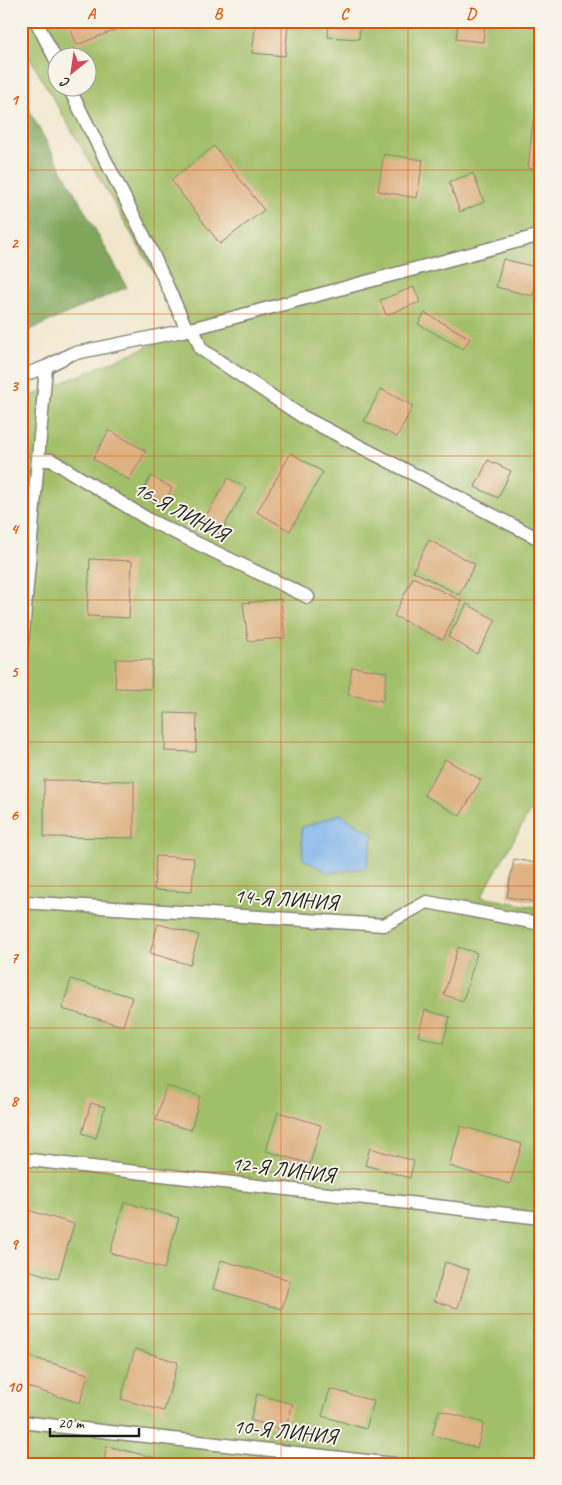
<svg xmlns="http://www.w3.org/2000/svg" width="562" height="1485" viewBox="0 0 562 1485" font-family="Caveat,sans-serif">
<rect width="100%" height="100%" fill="#f7f3e8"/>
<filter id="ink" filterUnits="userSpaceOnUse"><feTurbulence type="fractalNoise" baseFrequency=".02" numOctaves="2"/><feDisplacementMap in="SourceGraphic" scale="10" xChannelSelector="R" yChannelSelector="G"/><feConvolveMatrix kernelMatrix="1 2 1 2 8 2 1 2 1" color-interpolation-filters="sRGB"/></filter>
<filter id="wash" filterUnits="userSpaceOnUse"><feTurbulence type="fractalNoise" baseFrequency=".0096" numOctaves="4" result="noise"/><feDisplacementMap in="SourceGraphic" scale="20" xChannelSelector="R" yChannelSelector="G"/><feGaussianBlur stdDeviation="1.12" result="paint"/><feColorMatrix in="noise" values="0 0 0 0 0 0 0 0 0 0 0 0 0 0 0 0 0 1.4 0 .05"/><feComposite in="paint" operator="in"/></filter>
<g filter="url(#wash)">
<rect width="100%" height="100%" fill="#f1e6cb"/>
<path fill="#a1bf67" stroke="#5e6e42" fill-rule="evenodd" d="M 21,21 L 541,21 L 541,792 L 481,897 L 541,908 L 541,1464 L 21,1464 L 21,400 L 187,330 L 21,43 ZM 58,58 L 88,58 L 88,88 L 58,88 Z"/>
<polygon fill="#80a65c" stroke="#4e613c" points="21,96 127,287 21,334"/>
<polygon fill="#7cb3ec" stroke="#4c6884" points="340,814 374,834 366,868 329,873 303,859 301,828"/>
<g id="blocks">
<g fill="#deb283">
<polygon points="67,21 118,21 120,28 77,45"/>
<polygon points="256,21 288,25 285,56 252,53"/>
<polygon points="329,21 360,21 359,39 328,37"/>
<polygon points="458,21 485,22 483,42 456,39"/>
<polygon points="533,121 541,122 541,170 528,168"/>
<polygon points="214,146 264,210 220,244 171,180"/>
<polygon points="384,154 423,160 417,198 378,191"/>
<polygon points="473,173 484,202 460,212 449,182"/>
<polygon points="503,259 540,268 533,296 496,287"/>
<polygon points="414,287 420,302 386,315 380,300"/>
<polygon points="425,313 470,338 463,349 418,324"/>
<polygon points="381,389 413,406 397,437 364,421"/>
<polygon points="109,430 146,451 129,480 93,459"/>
<polygon points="291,453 323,472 290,531 257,512"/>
<polygon points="488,460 511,471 498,498 475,487"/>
<polygon points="151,476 172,488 162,507 141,495"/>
<polygon points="228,478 246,488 220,534 202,523"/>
<polygon points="429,540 475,564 459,595 413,571"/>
<polygon points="90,559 132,561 129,618 87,616"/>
<polygon points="413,577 462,601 443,640 394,616"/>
<polygon points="281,599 285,638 248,641 243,603"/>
<polygon points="467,604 496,620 477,654 448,637"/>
<polygon points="116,659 152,660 151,689 115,688"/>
<polygon points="352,667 387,672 383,701 348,695"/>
<polygon points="165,713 197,714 196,752 165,751"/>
<polygon points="445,759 481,780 460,816 424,795"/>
<polygon points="44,780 134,781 134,838 44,837"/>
<polygon points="156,856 194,858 192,892 154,890"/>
<polygon points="514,859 541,864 541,903 507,897"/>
<polygon points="158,924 199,935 190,965 150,953"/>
<polygon points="458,947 477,953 463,1001 444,995"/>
<polygon points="71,979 132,997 123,1026 62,1009"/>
<polygon points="425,1010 450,1017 443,1043 418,1036"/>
<polygon points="166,1086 200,1096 191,1130 156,1120"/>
<polygon points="91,1103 105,1107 96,1138 82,1133"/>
<polygon points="278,1112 321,1125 310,1164 266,1151"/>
<polygon points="461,1126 522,1144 510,1184 449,1166"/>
<polygon points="370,1148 414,1161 410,1178 365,1165"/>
<polygon points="124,1202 179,1218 164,1269 110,1253"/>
<polygon points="21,1208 74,1224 58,1279 21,1268"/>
<polygon points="221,1260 290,1280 282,1309 213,1289"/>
<polygon points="445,1262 469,1270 458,1308 434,1301"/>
<polygon points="135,1349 178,1362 164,1411 121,1399"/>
<polygon points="21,1354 88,1374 80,1403 21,1385"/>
<polygon points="330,1389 374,1401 366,1429 322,1416"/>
<polygon points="257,1394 293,1404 285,1430 250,1420"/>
<polygon points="439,1410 484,1423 477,1448 432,1435"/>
<polygon points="107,1446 156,1458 155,1464 103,1464"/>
</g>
</g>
</g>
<g filter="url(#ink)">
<use href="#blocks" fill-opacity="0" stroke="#868174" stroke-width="1"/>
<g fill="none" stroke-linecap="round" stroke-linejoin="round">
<g stroke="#868174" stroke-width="15">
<g id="lane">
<polyline points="36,21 58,64"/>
<polyline points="69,88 151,250 187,330"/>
<polyline points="193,328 201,349 303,417 541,540"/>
<polyline points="21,376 46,367 71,354 187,330 541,235"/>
<polyline points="38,460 51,460 151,521 308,597"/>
<polyline points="21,655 46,367"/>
<polyline points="21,902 384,925 427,902 541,924"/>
<polyline points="21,1159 541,1218"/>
<polyline points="21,1422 394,1464"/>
</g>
</g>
<use href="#lane" stroke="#fff" stroke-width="12"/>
</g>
</g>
<path fill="none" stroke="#de560d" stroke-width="1" stroke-opacity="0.55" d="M 154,21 L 154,1464M 281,21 L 281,1464M 408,21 L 408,1464M 21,170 L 541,170M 21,314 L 541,314M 21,456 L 541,456M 21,600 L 541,600M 21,742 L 541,742M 21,886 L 541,886M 21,1028 L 541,1028M 21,1172 L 541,1172M 21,1314 L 541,1314"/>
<g text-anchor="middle" stroke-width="4" stroke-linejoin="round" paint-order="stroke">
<g font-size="21" fill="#1c1c1c" stroke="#f7f3e8">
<text transform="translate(181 511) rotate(28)" y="7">16-Я ЛИНИЯ</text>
<text transform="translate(286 899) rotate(4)" y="7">14-Я ЛИНИЯ</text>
<text transform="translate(283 1169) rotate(7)" y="7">12-Я ЛИНИЯ</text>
<text transform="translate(285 1431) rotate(6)" y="7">10-Я ЛИНИЯ</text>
</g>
</g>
<rect width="562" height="1485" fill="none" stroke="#f7f3e8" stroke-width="55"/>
<g transform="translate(72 72) rotate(210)"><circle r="24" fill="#f7f3e8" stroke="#9f9d96"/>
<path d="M0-4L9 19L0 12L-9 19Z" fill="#d1495b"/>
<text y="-8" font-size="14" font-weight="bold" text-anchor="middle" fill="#1c1c1c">С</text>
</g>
<path d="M50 1428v8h89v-8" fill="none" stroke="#1c1c1c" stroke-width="2.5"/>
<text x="58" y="1428" font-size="15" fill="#1c1c1c" stroke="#f7f3e8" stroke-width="4" paint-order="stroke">20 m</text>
<rect x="28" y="28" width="506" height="1430" fill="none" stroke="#de560d" stroke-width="2"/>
<g font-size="16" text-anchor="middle" font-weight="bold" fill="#de560d">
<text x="91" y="19">A</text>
<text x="218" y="19">B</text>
<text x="344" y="19">C</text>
<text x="471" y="19">D</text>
<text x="14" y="105">1</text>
<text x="14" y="248">2</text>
<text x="14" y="391">3</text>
<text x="14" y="534">4</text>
<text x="14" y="677">5</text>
<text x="14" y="820">6</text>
<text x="14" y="963">7</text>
<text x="14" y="1106">8</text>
<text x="14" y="1249">9</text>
<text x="14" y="1392">10</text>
</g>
</svg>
